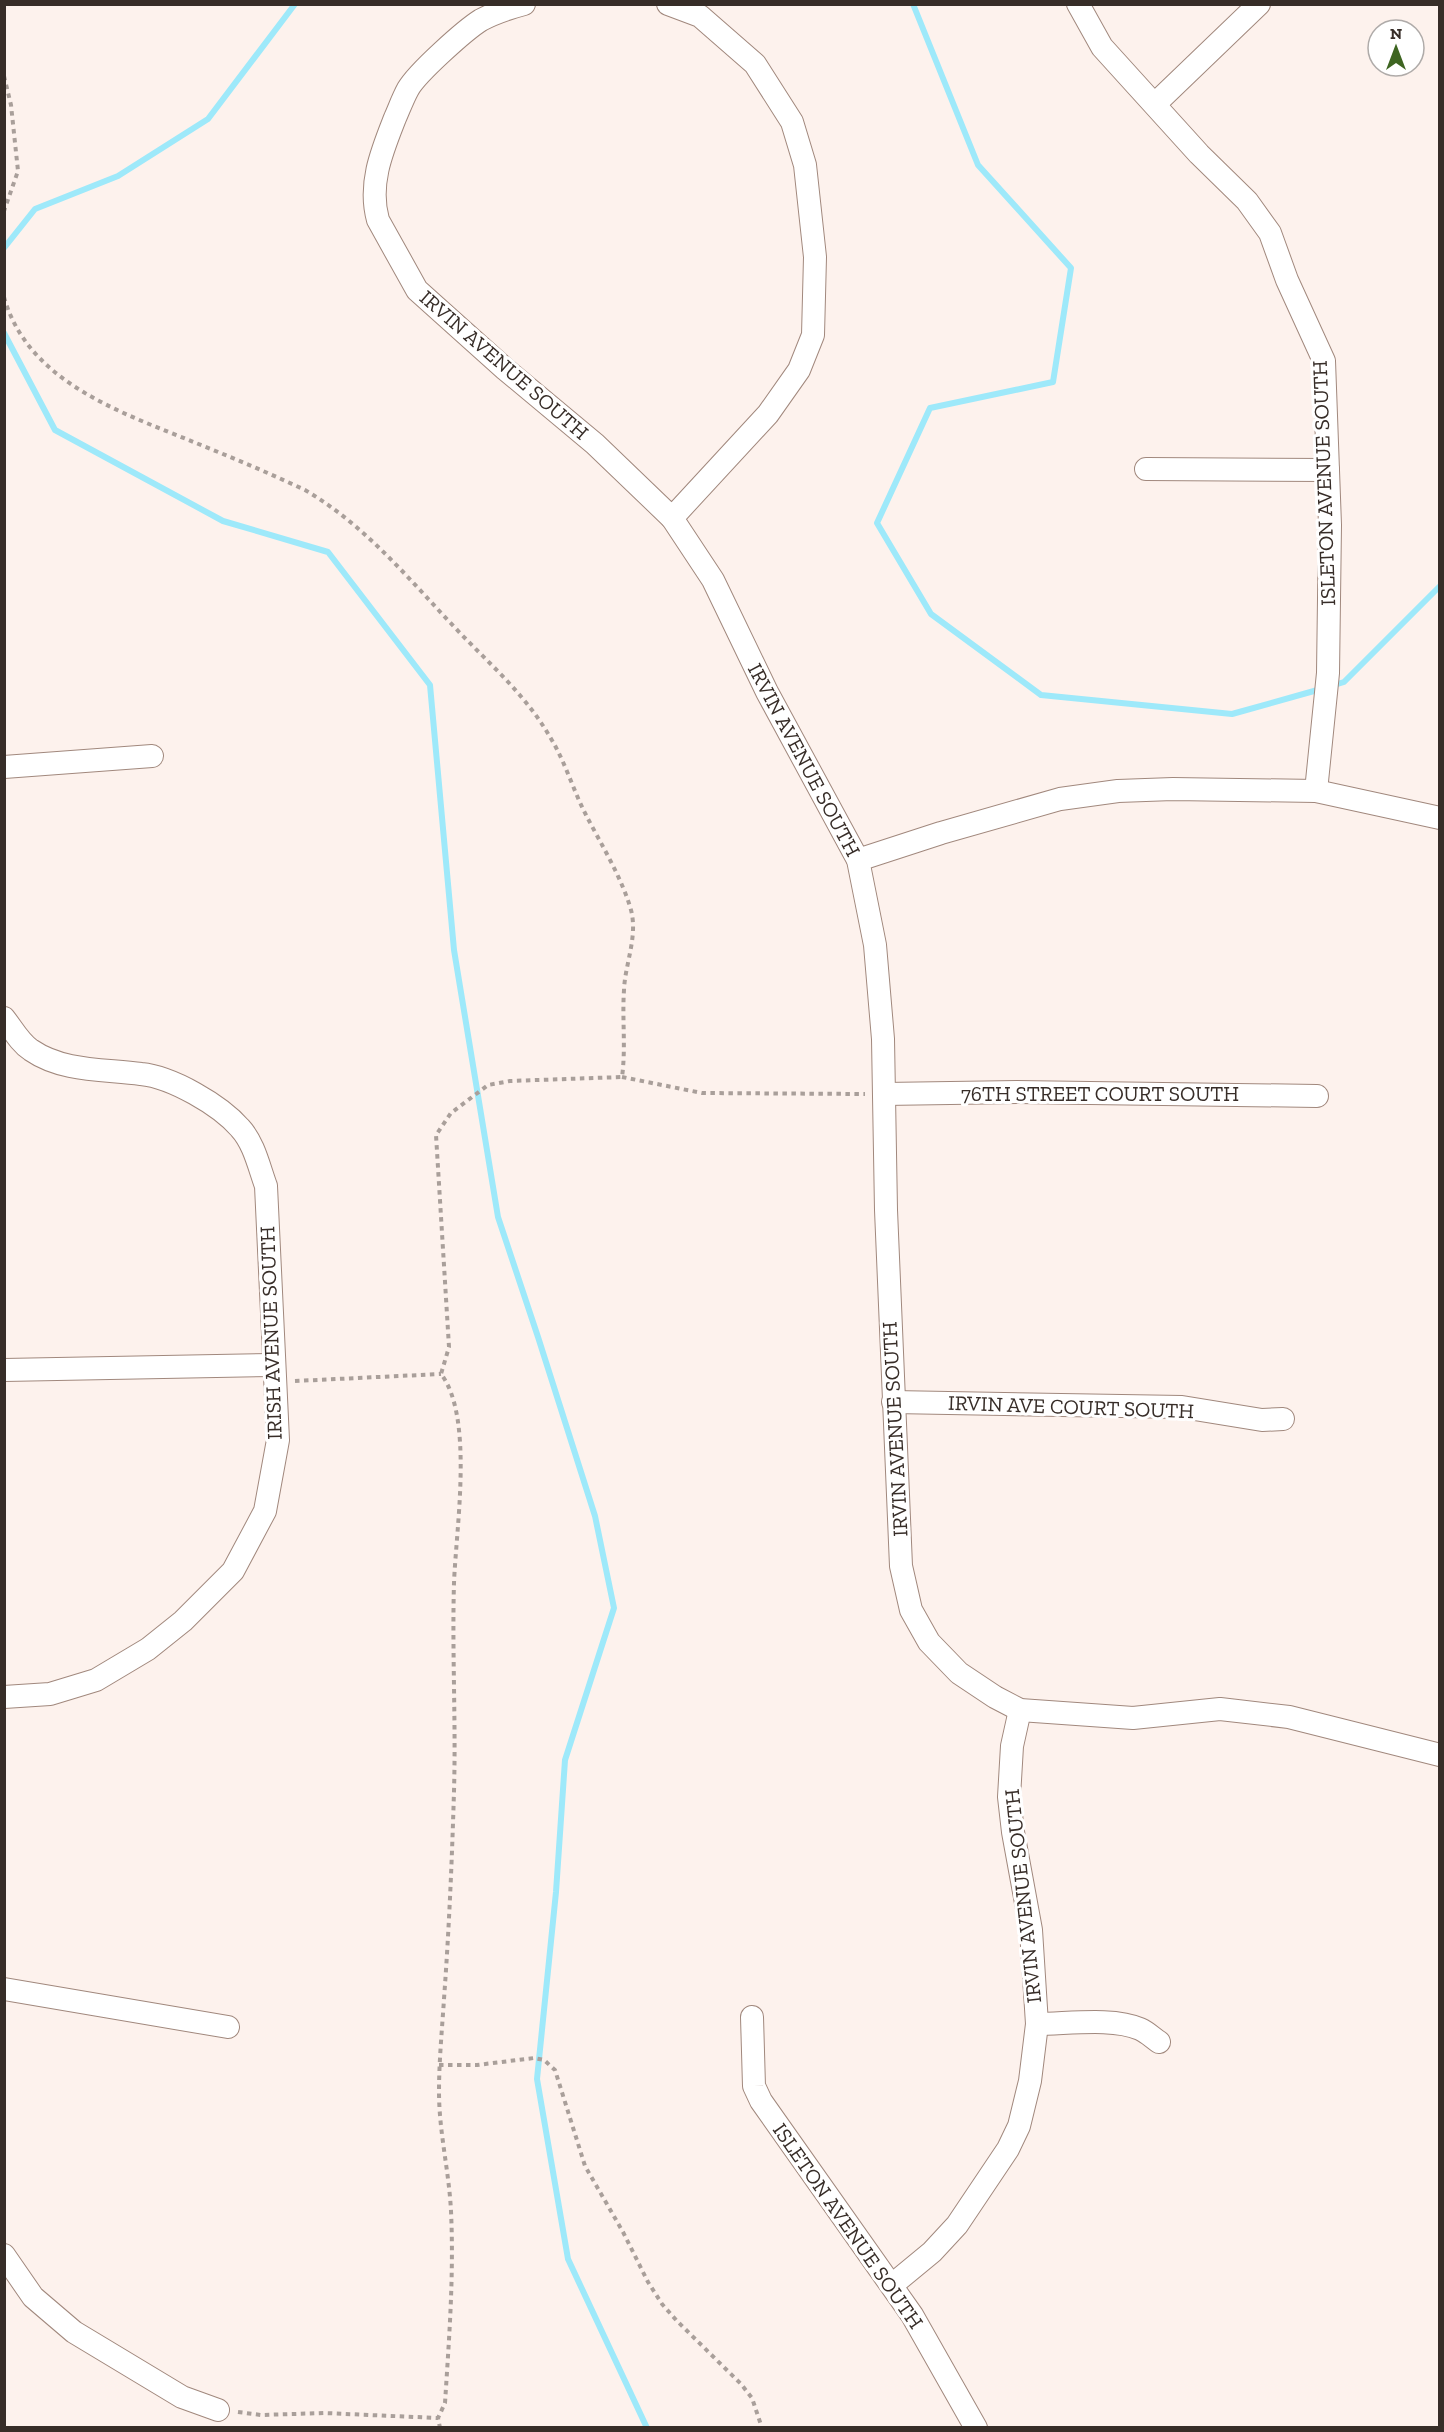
<svg xmlns="http://www.w3.org/2000/svg" width="1444" height="2432" viewBox="0 0 1444 2432" font-family="'Zilla Slab',serif">
<rect width="100%" height="100%" fill="#fdf2ed"/>
<g fill="none" stroke-linecap="round" stroke-linejoin="round">
<g stroke="#9ee9fa" stroke-width="6">
<polyline points="913,4 978,165 1071,268 1053,382 930,408 877,523 931,614 1041,695 1232,714 1321,689"/>
<polyline points="4,248 35,209 118,176 208,119 295,4"/>
<polyline points="4,333 55,430 223,521 328,552 430,685 454,950 498,1217 538,1337 595,1516 614,1608 565,1760 556,1892 537,2079 568,2259 647,2428"/>
<polyline points="1331,686 1344,682 1440,586"/>
</g>
<g stroke="#a1887d" stroke-width="24">
<g id="street">
<path d="M 524,4 C 509,8 494,13 481,20 C 465,30 417,73 408,89 C 403,98 399,109 395,118 C 382,151 368,184 378,220 L 417,290 L 505,369 L 595,444 L 672,518 L 768,414 L 799,370 L 813,335 L 815,257 L 805,165 L 792,122 L 755,64 L 700,16 L 668,4"/>
<polyline points="1078,4 1102,47 1199,154 1247,201 1270,233 1287,280 1324,361 1330,525 1328,673 1316,791"/>
<polyline points="1155,104 1259,4"/>
<polyline points="1146,469 1328,470"/>
<polyline points="672,518 713,580 767,692 858,860 875,945 883,1039 886,1210 901,1566 911,1610 929,1642 959,1673 995,1697 1020,1710 1133,1718 1220,1709 1289,1717 1440,1755"/>
<polyline points="4,767 152,756"/>
<polyline points="858,860 941,833 1060,799 1118,791 1173,789 1316,791 1440,818"/>
<path d="M 4,1018 C 12,1028 20,1043 31,1050 C 63,1072 104,1069 141,1074 C 172,1077 220,1105 240,1128 C 254,1143 259,1167 266,1186 L 278,1440 L 265,1511 L 233,1571 L 183,1621 L 148,1649 L 96,1680 L 50,1694 L 4,1697"/>
<polyline points="884,1094 1017,1092 1317,1096"/>
<polyline points="4,1370 273,1365"/>
<polyline points="893,1402 1182,1407 1262,1420 1283,1419"/>
<polyline points="4,1989 228,2027"/>
<polyline points="752,2017 754,2086 761,2101 912,2315 976,2428"/>
<path d="M 1037,2024 C 1067,2024 1113,2017 1140,2029 C 1147,2032 1153,2038 1159,2042"/>
<polyline points="4,2255 33,2297 74,2332 182,2397 218,2410"/>
<polyline points="892,2285 932,2252 957,2225 1008,2149 1019,2126 1030,2081 1037,2024 1031,1930 1013,1832 1009,1797 1012,1746 1020,1710"/>
</g>
</g>
<g stroke="#a99f9a" stroke-width="4" stroke-dasharray="4.5 4.5" stroke-linecap="butt">
<polyline points="4,76 11,105 18,171 4,211"/>
<path d="M 4,297 C 28,383 123,413 196,443 C 233,458 269,473 305,490 C 368,527 411,582 461,634 C 493,667 527,697 550,737 C 565,761 573,790 586,815 C 601,844 622,878 631,910 C 638,937 625,964 624,990 C 622,1019 626,1048 622,1077 L 510,1081 L 488,1085 L 451,1113 L 436,1135 L 449,1347 L 441,1374 C 474,1417 456,1528 454,1583 C 452,1652 456,1721 454,1791 C 452,1860 449,1930 444,1999 C 442,2030 439,2061 439,2092 C 439,2132 449,2171 451,2211 C 454,2275 449,2340 445,2403 L 438,2418 L 440,2428"/>
<polyline points="622,1077 702,1093 865,1094"/>
<polyline points="295,1381 441,1374"/>
<polyline points="439,2065 477,2065 534,2058 544,2060 555,2070 585,2166 623,2232 648,2282 662,2304 677,2321 741,2384 752,2398 762,2428"/>
<polyline points="238,2412 261,2415 324,2413 438,2418"/>
</g>
<use href="#street" stroke="#fff" stroke-width="22"/>
</g>
<g text-anchor="middle" stroke-width="6" stroke-linejoin="round" paint-order="stroke">
<g font-size="21" fill="#372d28" stroke="#fff">
<text transform="translate(504 365) rotate(41)" y="7">IRVIN AVENUE SOUTH</text>
<text transform="translate(1324 483) rotate(-92)" y="7">ISLETON AVENUE SOUTH</text>
<text transform="translate(804 760) rotate(62)" y="7">IRVIN AVENUE SOUTH</text>
<text x="1100" y="1101">76TH STREET COURT SOUTH</text>
<text transform="translate(271 1333) rotate(-92)" y="7">IRISH AVENUE SOUTH</text>
<text transform="translate(1071 1407) rotate(2)" y="7">IRVIN AVE COURT SOUTH</text>
<text transform="translate(895 1429) rotate(-93)" y="7">IRVIN AVENUE SOUTH</text>
<text transform="translate(1023 1896) rotate(-96)" y="7">IRVIN AVENUE SOUTH</text>
<text transform="translate(848 2226) rotate(55)" y="7">ISLETON AVENUE SOUTH</text>
</g>
</g>
<rect width="1444" height="2432" fill="none" stroke="#372d28" stroke-width="12"/>
<g transform="translate(1396 48)"><circle r="28" fill="#ffffff" stroke="#afaba9" stroke-width="1.5"/>
<path d="M0-4.5L10 22L0 15L-10 22Z" fill="#3e6521"/>
<text y="-9" font-size="16" font-weight="bold" text-anchor="middle" fill="#372d28">N</text>
</g>
</svg>
